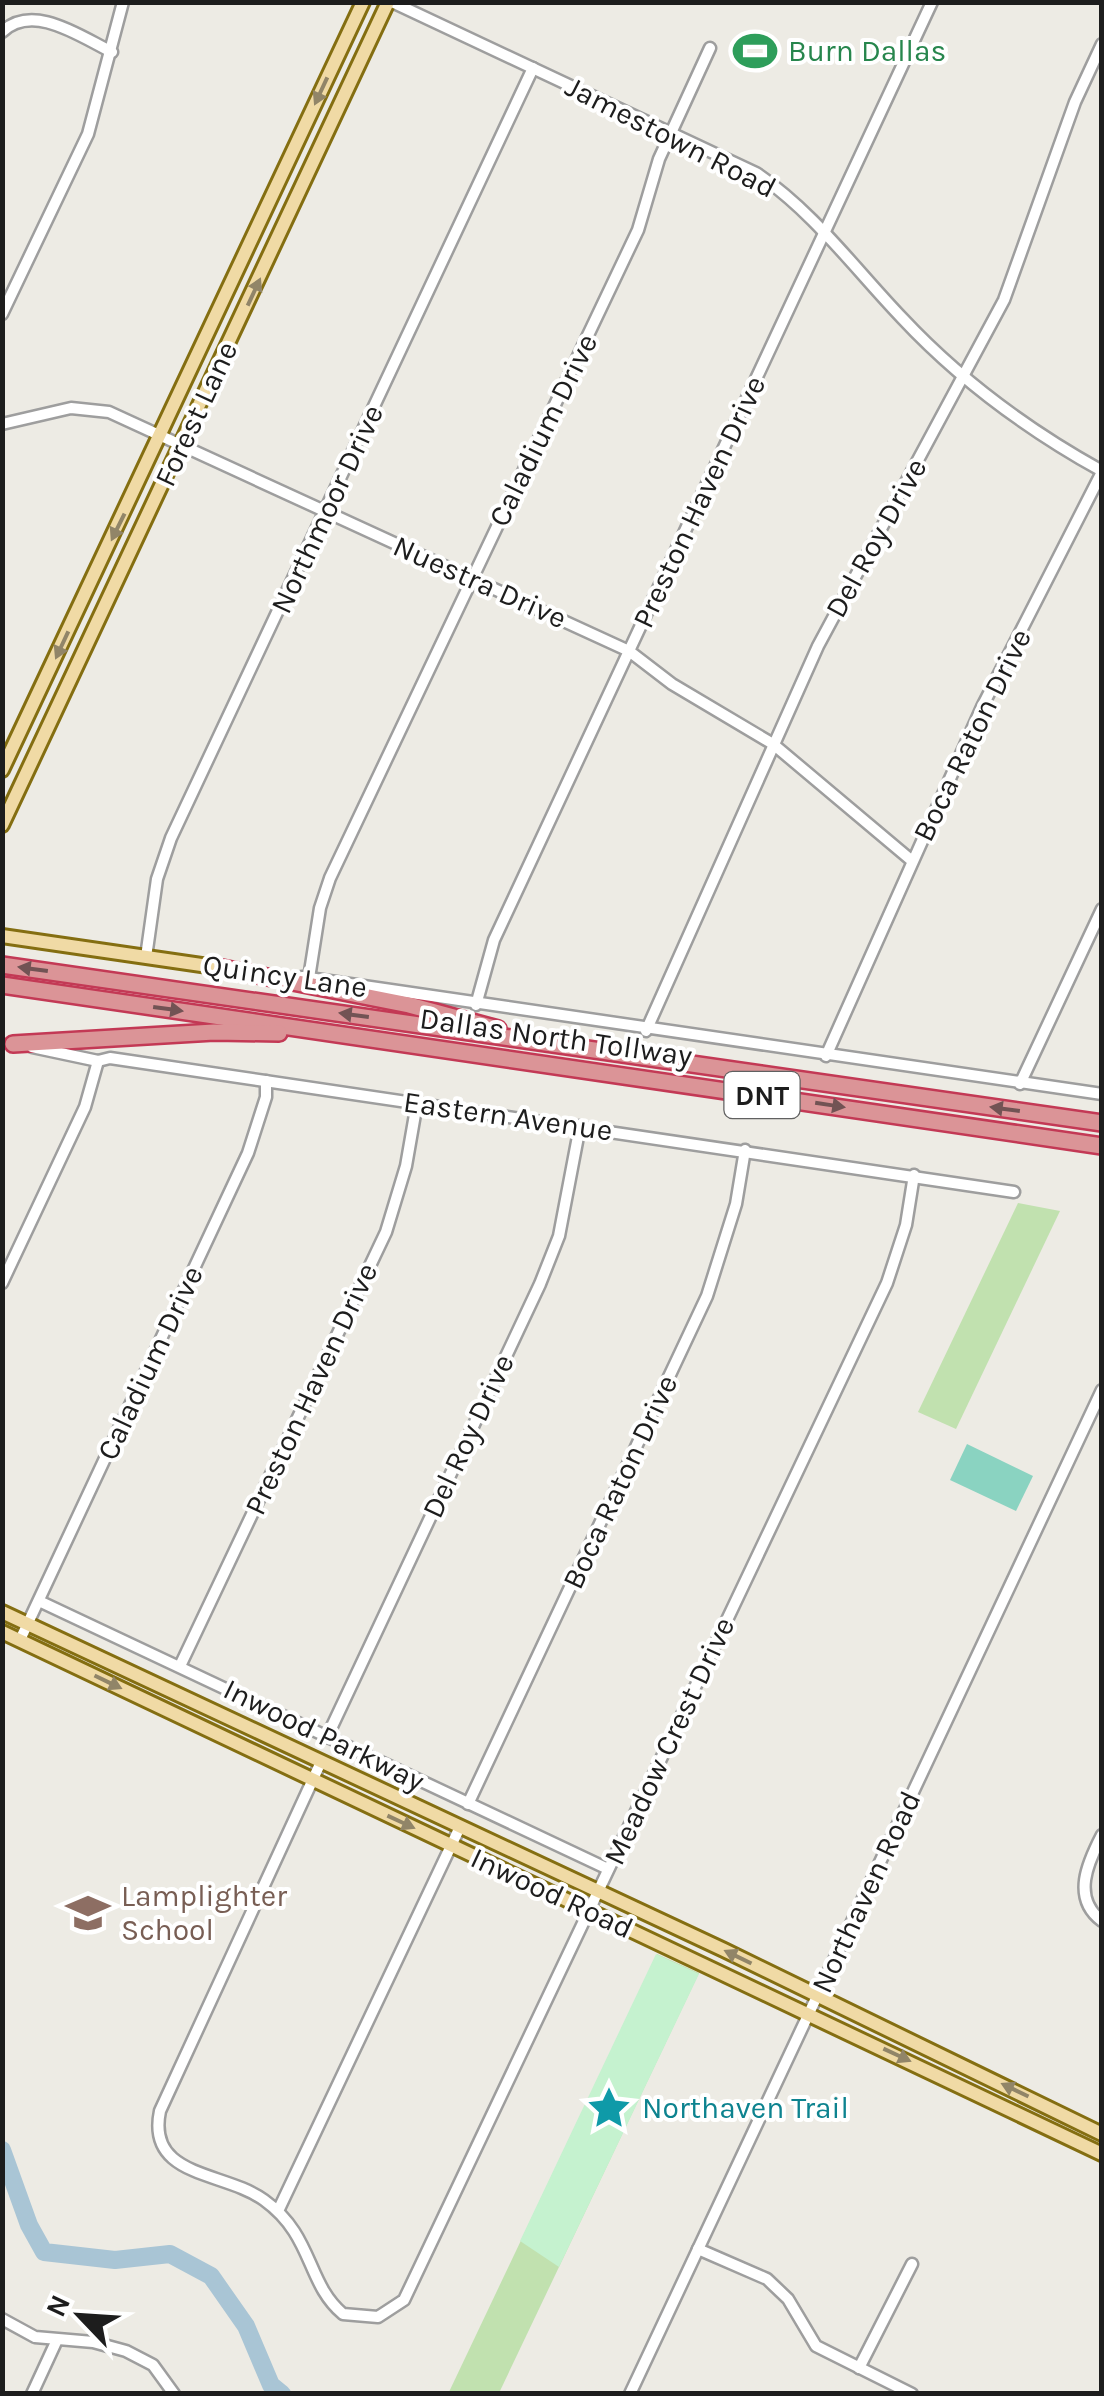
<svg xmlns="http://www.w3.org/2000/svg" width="1104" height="2396" viewBox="0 0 1104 2396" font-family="Karla,sans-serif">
<rect width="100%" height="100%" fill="#edebe4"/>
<g fill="#c1e1af">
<polygon points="1018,1203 1060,1211 956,1429 918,1412"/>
<polygon points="657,1954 699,1973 499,2393 448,2394"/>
</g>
<polygon fill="#c5f2cf" points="656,1954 699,1974 559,2267 520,2241"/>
<polygon fill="#8ad3c1" points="967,1444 1033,1476 1016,1511 950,1480"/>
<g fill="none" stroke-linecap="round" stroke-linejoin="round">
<polyline stroke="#a9c5d5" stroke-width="18" points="2,2150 29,2225 44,2252 115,2260 170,2254 211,2276 246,2326 271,2385 282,2394"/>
<g stroke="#9e9e9e" stroke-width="15">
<g id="minor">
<path d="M 392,2 L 756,173 C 813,211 855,269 902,318 C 960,380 1028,430 1102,471"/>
<path d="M 2,32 C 33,2 81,37 112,52"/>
<polyline points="2,314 88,134 123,2"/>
<polyline points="2,424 71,408 109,412 629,651 672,684 773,744 911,860"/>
<polyline points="146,957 157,879 171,838 533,68"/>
<polyline points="302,977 1102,1094"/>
<polyline points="309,978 320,908 330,878 638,230 659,159 710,48"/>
<polyline points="476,1005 494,940 932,2"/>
<polyline points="646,1031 818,646 1004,300 1075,102 1102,44"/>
<polyline points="32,1047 98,1061 110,1058 1014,1192"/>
<polyline points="826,1056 982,707 1102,472"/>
<polyline points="1020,1084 1102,909"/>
<polyline points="2,1283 85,1107 98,1061"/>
<polyline points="39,1601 608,1869"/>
<polyline points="20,1640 248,1153 266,1097 266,1081"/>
<polyline points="180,1666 386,1232 406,1166 417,1103"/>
<polyline points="327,1737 540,1284 559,1236 580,1126"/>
<path d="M 320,1764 L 160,2111 C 146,2178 224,2171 264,2200 C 314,2236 306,2283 343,2314 L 378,2317 L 404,2300 L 887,1283 L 906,1225 L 914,1175"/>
<polyline points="468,1804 707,1296 736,1204 745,1150"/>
<path d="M 1102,1835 C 1088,1862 1071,1898 1102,1921"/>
<polyline points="278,2211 459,1829"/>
<polyline points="698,2249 767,2279 788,2299 816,2346 912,2394"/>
<polyline points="2,2319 35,2337 93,2342 126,2351 153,2365 174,2394"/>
<polyline points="859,2368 912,2264"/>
<polyline points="32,2394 56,2342"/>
<polyline points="630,2394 1102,1390"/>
</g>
</g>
<g stroke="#846e11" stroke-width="18">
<g id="major">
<polyline points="2,770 363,2"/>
<polyline points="2,825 388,2"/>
<polyline points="2,936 222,968"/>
<polyline points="2,1612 724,1950 1102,2134"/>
<polyline points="2,1632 1102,2154"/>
</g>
</g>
<g stroke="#c33955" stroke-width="20">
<g id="highway">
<polyline points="2,965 1102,1123"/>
<polyline points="222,968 409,1005 498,1029"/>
<polyline points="2,985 1102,1146"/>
<polyline points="13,1044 214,1032 279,1033"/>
</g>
</g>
<use href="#minor" stroke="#fff" stroke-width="10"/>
<use href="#major" stroke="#f0daa5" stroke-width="12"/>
<use href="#highway" stroke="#db9497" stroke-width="15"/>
</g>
<defs><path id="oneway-solid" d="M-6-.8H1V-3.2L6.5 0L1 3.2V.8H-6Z" transform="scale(2.5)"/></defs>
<g fill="#918568">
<use href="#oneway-solid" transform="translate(321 91) rotate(115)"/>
<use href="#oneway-solid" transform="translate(254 292) rotate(-65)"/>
<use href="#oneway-solid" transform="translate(118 527) rotate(116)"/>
<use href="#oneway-solid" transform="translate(62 645) rotate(115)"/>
<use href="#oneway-solid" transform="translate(108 1682) rotate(26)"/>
<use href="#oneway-solid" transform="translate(401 1822) rotate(25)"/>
<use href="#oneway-solid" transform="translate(738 1957) rotate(-154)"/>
<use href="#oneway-solid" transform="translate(897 2055) rotate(25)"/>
<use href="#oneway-solid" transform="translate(1015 2090) rotate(-154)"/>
</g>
<g fill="#725354">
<use href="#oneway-solid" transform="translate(33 969) rotate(-172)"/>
<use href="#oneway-solid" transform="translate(168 1009) rotate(8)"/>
<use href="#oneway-solid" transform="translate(354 1015) rotate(-172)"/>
<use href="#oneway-solid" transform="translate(830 1105) rotate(9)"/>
<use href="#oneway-solid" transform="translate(1005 1109) rotate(-172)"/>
</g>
<defs>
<g id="stadium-bare" transform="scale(3.45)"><path d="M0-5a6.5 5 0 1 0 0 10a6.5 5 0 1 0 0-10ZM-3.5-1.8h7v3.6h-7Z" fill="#2e9e5b" stroke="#fff" stroke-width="2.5" paint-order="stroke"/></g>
<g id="school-bare" transform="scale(3.45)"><path d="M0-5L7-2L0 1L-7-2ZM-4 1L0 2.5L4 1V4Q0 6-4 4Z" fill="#8d6e63" stroke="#fff" stroke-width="2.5" paint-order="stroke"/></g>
<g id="sight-bare" transform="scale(3.45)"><path d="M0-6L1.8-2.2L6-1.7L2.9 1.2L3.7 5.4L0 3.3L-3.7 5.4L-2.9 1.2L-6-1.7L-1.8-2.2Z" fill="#0f9aa8" stroke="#fff" stroke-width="2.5" paint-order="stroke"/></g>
</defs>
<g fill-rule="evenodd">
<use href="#stadium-bare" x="755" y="51"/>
<use href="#school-bare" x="88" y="1913"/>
<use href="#sight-bare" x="609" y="2108"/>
</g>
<g text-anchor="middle" stroke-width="8" stroke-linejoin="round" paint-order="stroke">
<rect fill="#fff" stroke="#616161" stroke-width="2.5" x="724.5" y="1072" width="75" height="46" rx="8"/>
<g font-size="28" font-weight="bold" fill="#1d1d1d">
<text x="762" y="1105">DNT</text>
</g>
<g font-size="30" fill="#27864d" stroke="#fff" text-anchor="start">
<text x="788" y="61">Burn Dallas</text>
</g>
<g font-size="30" fill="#1d1d1d" stroke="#fff">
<text transform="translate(671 137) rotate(27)" y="10">Jamestown Road</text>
<text transform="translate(196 414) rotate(-65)" y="10">Forest Lane</text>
<text transform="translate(543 430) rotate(-64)" y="10">Caladium Drive</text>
<text transform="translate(699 502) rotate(-65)" y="10">Preston Haven Drive</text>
<text transform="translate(327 509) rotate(-65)" y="10">Northmoor Drive</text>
<text transform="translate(876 538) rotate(-61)" y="10">Del Roy Drive</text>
<text transform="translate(480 582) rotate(24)" y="10">Nuestra Drive</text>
<text transform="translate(972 735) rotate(-64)" y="10">Boca Raton Drive</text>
<text transform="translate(285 976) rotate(8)" y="10">Quincy Lane</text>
<text transform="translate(556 1037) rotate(8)" y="10">Dallas North Tollway</text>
<text transform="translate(508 1116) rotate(8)" y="10">Eastern Avenue</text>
<text transform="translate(150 1363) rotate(-65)" y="10">Caladium Drive</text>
<text transform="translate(311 1389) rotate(-65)" y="10">Preston Haven Drive</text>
<text transform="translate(468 1436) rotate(-65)" y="10">Del Roy Drive</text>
<text transform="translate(620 1482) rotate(-65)" y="10">Boca Raton Drive</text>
<text transform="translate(324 1735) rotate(26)" y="10">Inwood Parkway</text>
<text transform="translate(669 1741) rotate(-65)" y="10">Meadow Crest Drive</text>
<text transform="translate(866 1892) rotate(-65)" y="10">Northaven Road</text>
<text transform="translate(552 1893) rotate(25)" y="10">Inwood Road</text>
</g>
<g font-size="30" fill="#785e54" stroke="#fff" text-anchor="start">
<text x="121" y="1906">Lamplighter<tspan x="121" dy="34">School</tspan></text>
</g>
<g font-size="30" fill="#0d838f" stroke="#fff" text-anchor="start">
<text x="642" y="2118">Northaven Trail</text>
</g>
</g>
<rect width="1104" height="2396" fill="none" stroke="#1d1d1d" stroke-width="10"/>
<g transform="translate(80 2316) rotate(295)" stroke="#ffffff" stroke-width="8" paint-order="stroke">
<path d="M0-8L18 38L0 25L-18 38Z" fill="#1d1d1d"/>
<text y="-15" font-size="28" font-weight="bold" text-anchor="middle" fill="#1d1d1d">N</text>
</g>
</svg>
